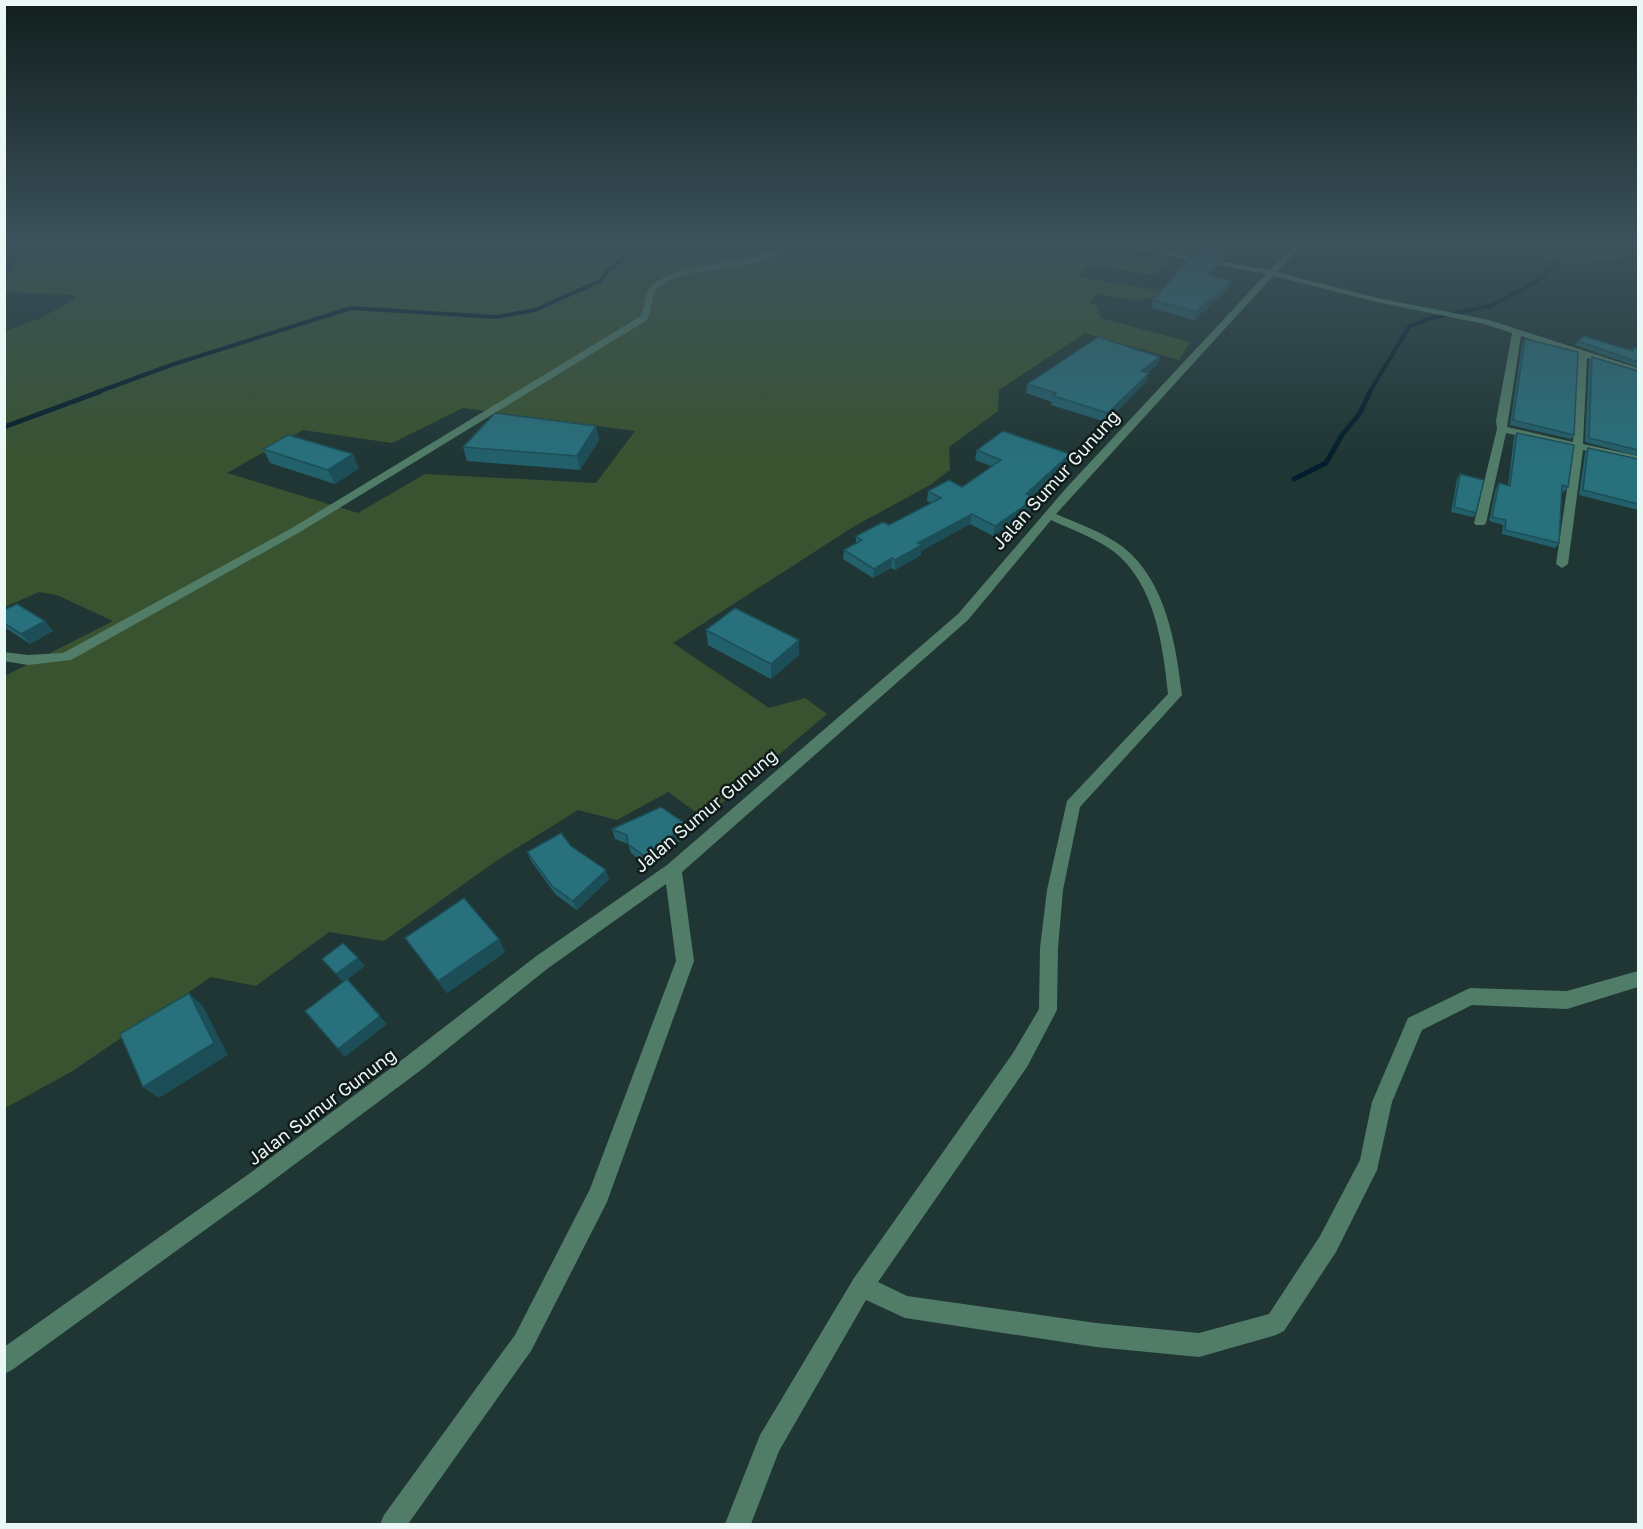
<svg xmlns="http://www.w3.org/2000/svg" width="1643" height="1529" viewBox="0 0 1643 1529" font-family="'Golos Text',sans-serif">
<rect width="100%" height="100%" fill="#1f3634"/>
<g fill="#395330" fill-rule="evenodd">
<path d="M 5,246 L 1136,246 L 1132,254 C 1145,257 1156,256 1169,258 L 1155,274 L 1147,274 L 1087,264 L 1079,277 L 1166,292 L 1164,300 L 1147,298 L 1142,301 L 1097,294 L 1089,302 L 1098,307 L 1100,318 L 1190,342 L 1179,360 L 1085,333 L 999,390 L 998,411 L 949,447 L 950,470 L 930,485 L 853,527 L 673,643 L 769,708 L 805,698 L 827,714 L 704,818 L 668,792 L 617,820 L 578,810 L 496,861 L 384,941 L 329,932 L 256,986 L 211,977 L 71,1072 L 5,1108 L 5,676 L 113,621 L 57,595 L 39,592 L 5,607 L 4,535 L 7,534 L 4,533 L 5,331 L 39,319 L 75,299 L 73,295 L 6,292 L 5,282 L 18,257 L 5,256 ZM 463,408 L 635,431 L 596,483 L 425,474 L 358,513 L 227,473 L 303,430 L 392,443 Z"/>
<polygon points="1493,246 1632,246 1627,258 1567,265 1542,261 1541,253"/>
</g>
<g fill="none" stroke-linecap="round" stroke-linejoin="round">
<g stroke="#031e2c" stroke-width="4">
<polyline points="95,393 174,364 351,308 496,317 535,310 600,281 609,270 639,246"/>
<polyline points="1369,393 1409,327 1427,319 1490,306 1536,282 1561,257 1559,246"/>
</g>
<g stroke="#031e2c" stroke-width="5">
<polyline points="4,427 99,392"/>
<polyline points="1294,479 1326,463 1342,435 1360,413 1370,392"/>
</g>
<g fill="#517d68" fill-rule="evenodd">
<path d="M 783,246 L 793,246 C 758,275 682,262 657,289 C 651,297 652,311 647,320 L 300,532 L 71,660 L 28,665 L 4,661 L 4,652 L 28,655 L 63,653 L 292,528 L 641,316 C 645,307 644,294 651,286 C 675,263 748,266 783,246 Z"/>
<path d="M 1117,246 L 1134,246 L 1270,270 L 1293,246 L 1301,246 L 1277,272 L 1377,298 L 1489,320 L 1638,368 L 1638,374 L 1587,358 L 1583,444 L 1638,456 L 1638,462 L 1583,450 L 1568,564 L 1562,568 L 1556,564 L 1573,448 L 1506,433 L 1486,523 L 1484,525 L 1476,525 L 1474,523 L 1497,429 L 1496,421 L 1512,333 L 1484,324 L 1377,302 L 1273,276 L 1056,514 C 1079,524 1103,532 1123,547 C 1166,581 1176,644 1182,695 L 1080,807 L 1063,890 L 1058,948 L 1057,1010 L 1027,1067 L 878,1282 L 907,1296 L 1096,1323 L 1199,1333 L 1269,1314 L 1320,1236 L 1360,1160 L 1372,1102 L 1408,1018 L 1470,988 L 1567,991 L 1638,971 L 1638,987 L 1567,1009 L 1472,1005 L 1422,1030 L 1392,1102 L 1377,1170 L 1336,1252 L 1284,1331 L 1276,1335 L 1199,1357 L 1096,1347 L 905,1318 L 866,1300 L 779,1451 L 751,1524 L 725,1524 L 760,1435 L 854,1278 L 1013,1053 L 1039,1009 L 1040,948 L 1047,890 L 1067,801 L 1168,694 C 1163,645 1155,583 1113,551 C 1094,537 1072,530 1051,520 L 968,620 L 682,872 L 694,961 L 607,1202 L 531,1351 L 408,1524 L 380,1524 L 384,1515 L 515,1335 L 590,1189 L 676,961 L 666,884 L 547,969 L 421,1070 L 267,1185 L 12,1370 L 4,1374 L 4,1347 L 253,1171 L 407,1056 L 535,957 L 667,865 L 958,614 L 1068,486 L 1266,274 ZM 1521,336 L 1578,355 L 1573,442 L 1507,427 Z"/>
</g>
</g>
<g fill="#22606b">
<polygon points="1148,246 1223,246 1229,248 1227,256 1224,260"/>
<polygon points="1220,259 1218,267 1211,276 1231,281 1228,289 1194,320 1151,308 1153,300"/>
<polygon points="1525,339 1574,435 1571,439 1510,425 1522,344"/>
<polygon points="1578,341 1631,350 1633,347 1638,348 1638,367 1575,345"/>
<polygon points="1160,357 1157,365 1148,372 1147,381 1106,422 1051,405 1052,402 1026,393 1027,384"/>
<polygon points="1592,357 1638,371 1638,456 1585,442 1589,361"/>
<polygon points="596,426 599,440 580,470 467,461 463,447"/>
<polygon points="1517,433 1568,487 1564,492 1562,491 1559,543 1555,548 1502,534 1503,525 1489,521 1496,488 1499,483 1508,486 1514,437"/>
<polygon points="1588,448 1638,459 1638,510 1579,495 1585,453"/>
<polygon points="263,449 359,468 335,484 270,463"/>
<polygon points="977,450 1068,464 1032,497 1036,498 1034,508 993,536 970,524 921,551 921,555 895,570 891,568 873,578 843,559 844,550 856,543 856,536 889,525 932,503 927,501 928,491 962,487 991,466 975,460"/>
<polygon points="1460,474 1476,513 1473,517 1451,512 1457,479"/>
<polygon points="4,610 53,631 30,644 4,627"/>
<polygon points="706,630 799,640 799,655 771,679 708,645"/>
<polygon points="612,829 688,834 649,867 631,853 628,844 615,839"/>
<polygon points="571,846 609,879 577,910 556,895 531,861 527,852"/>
<polygon points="405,938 499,939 505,952 447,993"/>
</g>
<g fill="#1c4e57">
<polygon points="1229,248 1227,256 1224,260 1227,251"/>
<polygon points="1220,259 1218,267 1205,283 1208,275"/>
<polygon points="1231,281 1228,289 1194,320 1196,312"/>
<polygon points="1160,357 1157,365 1139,379 1141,371"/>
<polygon points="1149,373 1147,381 1106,422 1108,413"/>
<polygon points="596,426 599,440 580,470 577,456"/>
<polygon points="353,454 359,468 335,484 328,470"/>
<polygon points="1070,454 1068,464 1025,504 1026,494"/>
<polygon points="1036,498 1034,508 993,536 995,526"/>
<polygon points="972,514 970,524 921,551 921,555 895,570 895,560 918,543"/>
<polygon points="892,558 891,568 873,578 874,569"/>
<polygon points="45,621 53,631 30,644 21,634"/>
<polygon points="799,640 799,655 771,679 771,664"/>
<polygon points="686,824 688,834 649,867 647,858"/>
<polygon points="606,870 609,879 577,910 573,901"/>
<polygon points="499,939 505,952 447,993 438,981"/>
<polygon points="358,958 365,966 343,983 336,974"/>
<polygon points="189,993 203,1006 228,1055 159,1098 143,1087"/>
<polygon points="380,1016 387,1024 345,1057 338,1049"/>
</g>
<g fill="#28707c" stroke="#1c4e57" stroke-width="1.5">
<polygon points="1198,246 1222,246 1229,248 1227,251"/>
<polygon points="1193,254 1220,259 1208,275 1231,281 1196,312 1153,300"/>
<polygon points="1584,336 1633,351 1633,347 1638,348 1638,362 1578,341"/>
<polygon points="1098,337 1160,357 1141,371 1149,373 1108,413 1053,396 1056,393 1027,384"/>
<polygon points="1525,339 1578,352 1574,435 1513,420"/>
<polygon points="1592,357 1638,371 1638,450 1589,438"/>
<polygon points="495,413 596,426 577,456 463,447"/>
<polygon points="1003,431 1070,454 1026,494 1036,498 995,526 972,514 918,543 922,545 895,560 892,558 874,569 844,550 862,540 856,536 883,522 889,525 941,498 928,491 949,480 962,487 1001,460 977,450"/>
<polygon points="1517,433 1574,445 1568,487 1562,485 1559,543 1505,530 1506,520 1492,517 1499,483 1510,486"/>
<polygon points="288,435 353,454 328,470 263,449"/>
<polygon points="1588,448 1638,459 1638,504 1583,490"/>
<polygon points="1460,474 1484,480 1476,513 1454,507"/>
<polygon points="17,604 45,621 21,634 4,623 4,610"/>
<polygon points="735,608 799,640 771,664 706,630"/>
<polygon points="661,807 686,824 647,858 628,844 627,835 612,829"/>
<polygon points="561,833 571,846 606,870 573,901 552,886 527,852"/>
<polygon points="464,898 499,939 438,981 405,938"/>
<polygon points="343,943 358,958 336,974 322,959"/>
<polygon points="347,979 380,1016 338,1049 305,1011"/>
<polygon points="189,993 214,1043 143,1087 120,1034"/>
</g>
<linearGradient id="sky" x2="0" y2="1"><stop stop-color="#111e1d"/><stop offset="0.53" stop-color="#3c525c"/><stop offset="1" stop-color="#3c525c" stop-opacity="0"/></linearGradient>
<rect width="1643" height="460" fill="url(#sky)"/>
<g text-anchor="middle" stroke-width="5" stroke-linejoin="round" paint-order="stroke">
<g font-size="18" fill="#e9f7f5" stroke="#111c1a">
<text transform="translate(1056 480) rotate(-48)" y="6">Jalan Sumur Gunung</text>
<text transform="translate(706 811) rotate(-40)" y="6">Jalan Sumur Gunung</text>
<text transform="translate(322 1107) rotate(-37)" y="6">Jalan Sumur Gunung</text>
</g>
</g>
<rect width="1643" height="1529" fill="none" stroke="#e9f7f5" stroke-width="12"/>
</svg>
